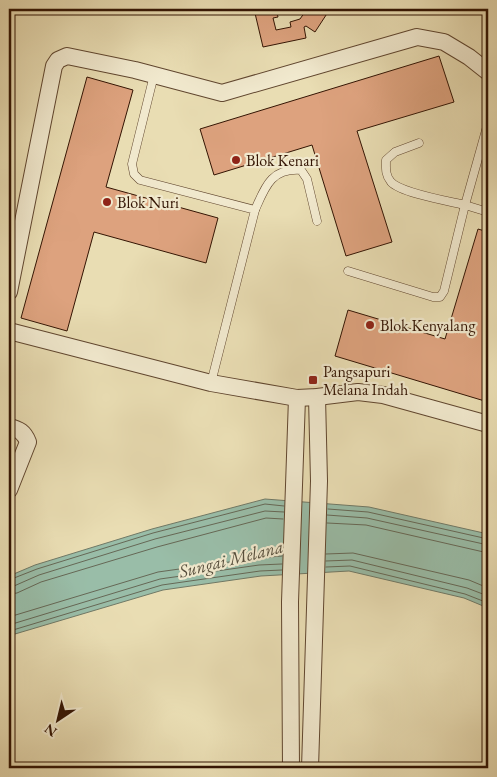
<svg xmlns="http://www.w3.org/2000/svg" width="497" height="777" viewBox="0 0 497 777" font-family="'EB Garamond',serif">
<rect width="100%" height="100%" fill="#e9ddb3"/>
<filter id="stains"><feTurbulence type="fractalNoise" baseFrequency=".004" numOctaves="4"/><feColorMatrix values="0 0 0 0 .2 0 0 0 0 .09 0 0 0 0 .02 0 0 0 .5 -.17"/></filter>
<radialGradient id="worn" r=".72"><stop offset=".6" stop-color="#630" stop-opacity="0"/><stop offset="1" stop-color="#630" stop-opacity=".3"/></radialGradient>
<polygon fill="#99bda8" stroke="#707966" points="265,499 369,507 488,534 488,608 464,598 349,571 261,576 163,590 15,634 9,639 9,576 35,565 152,529"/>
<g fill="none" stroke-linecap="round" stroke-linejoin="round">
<g stroke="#666856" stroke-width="1">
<polyline points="328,509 368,512 488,539"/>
<polyline points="327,515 367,518 488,545"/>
<polyline points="327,523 366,525 488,553"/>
<polyline points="326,554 353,553 469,580 488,588"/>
<polyline points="326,561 352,560 467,588 488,596"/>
<polyline points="326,567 350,566 465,594 488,603"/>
<polyline points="9,580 37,569 153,533 265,504 284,506"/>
<polyline points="9,586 14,586 39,575 155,539 265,511 284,512"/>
<polyline points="9,594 17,593 41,582 157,547 266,518 283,519"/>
<polyline points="9,617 158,572 258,558 282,556"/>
<polyline points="9,625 160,579 259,565 282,564"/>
<polyline points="9,632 13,630 162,585 260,571 282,570"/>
</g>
</g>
<g fill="#dda27e" stroke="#331403">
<polygon points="254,9 276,9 278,17 273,18 276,30 291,27 290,22 300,19 307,9 311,11 312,9 330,9 315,32 306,26 304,27 306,38 263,47"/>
<polygon points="357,9 375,9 359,13"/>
<polygon points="439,56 454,102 357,131 392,242 346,256 312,145 214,175 200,129"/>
<polygon points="87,77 133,90 106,187 218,218 206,263 94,232 67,331 21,318"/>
<polygon points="478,229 488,232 488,402 335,356 348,310 445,339"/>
</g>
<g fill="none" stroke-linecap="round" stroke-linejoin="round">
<g stroke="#60462f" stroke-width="9">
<g id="service">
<polyline points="154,75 132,164 134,174 140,180 255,210 211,383"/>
<path d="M 419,143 L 395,152 L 386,160 C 386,168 385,175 391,182 C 401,193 448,201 465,205 L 488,123"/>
<path d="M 255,210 C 265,187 271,168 301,170 L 307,179 L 317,221"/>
<polyline points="348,271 433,297 440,297 444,291 465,205 488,212"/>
</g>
</g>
<g stroke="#60462f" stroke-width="18">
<g id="minor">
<polyline points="9,292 54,66 58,60 67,56 135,70 222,93 417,37 444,42 469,57 488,72"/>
<polyline points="9,331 211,383 297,398 317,397 358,392 383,395 488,424"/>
<path d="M 9,427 C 19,429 24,432 28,442 L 9,490"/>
<polyline points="291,768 290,602 297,398"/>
<polyline points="310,768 319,481 317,397"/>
</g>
</g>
<use href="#service" stroke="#f1e9ce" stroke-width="8"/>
<use href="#minor" stroke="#f1e9ce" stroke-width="16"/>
</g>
<g fill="#8f2418" stroke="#f1e9ce" stroke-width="2">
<circle cx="236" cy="160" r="5"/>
<circle cx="107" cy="202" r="5"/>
<circle cx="370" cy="325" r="5"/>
<rect x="308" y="375" width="10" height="10" rx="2.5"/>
</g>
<g text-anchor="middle" stroke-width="4.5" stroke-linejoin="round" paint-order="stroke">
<g font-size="16" fill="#331403" stroke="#f1e9ce" text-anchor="start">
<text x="246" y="166">Blok Kenari</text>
<text x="117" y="208">Blok Nuri</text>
<text x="380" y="331">Blok Kenyalang</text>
<text x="323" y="377">Pangsapuri<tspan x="323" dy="18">Melana Indah</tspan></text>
</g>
<g font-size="18" font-style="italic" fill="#574f3d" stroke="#f1e9ce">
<text transform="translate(231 559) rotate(-14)" y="6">Sungai Melana</text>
</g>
</g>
<rect width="497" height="777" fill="none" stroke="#e9ddb3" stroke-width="30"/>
<rect x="10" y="10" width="477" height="757" fill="none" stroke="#331403" stroke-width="2.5"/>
<rect x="15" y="15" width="467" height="747" fill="none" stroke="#331403"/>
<g transform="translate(58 720) rotate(215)" stroke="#f1e9ce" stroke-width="4" paint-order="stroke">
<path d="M0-4L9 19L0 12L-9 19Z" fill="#331403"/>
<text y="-8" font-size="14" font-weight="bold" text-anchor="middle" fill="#331403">N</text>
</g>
<rect width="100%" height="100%" filter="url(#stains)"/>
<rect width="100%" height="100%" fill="url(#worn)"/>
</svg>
